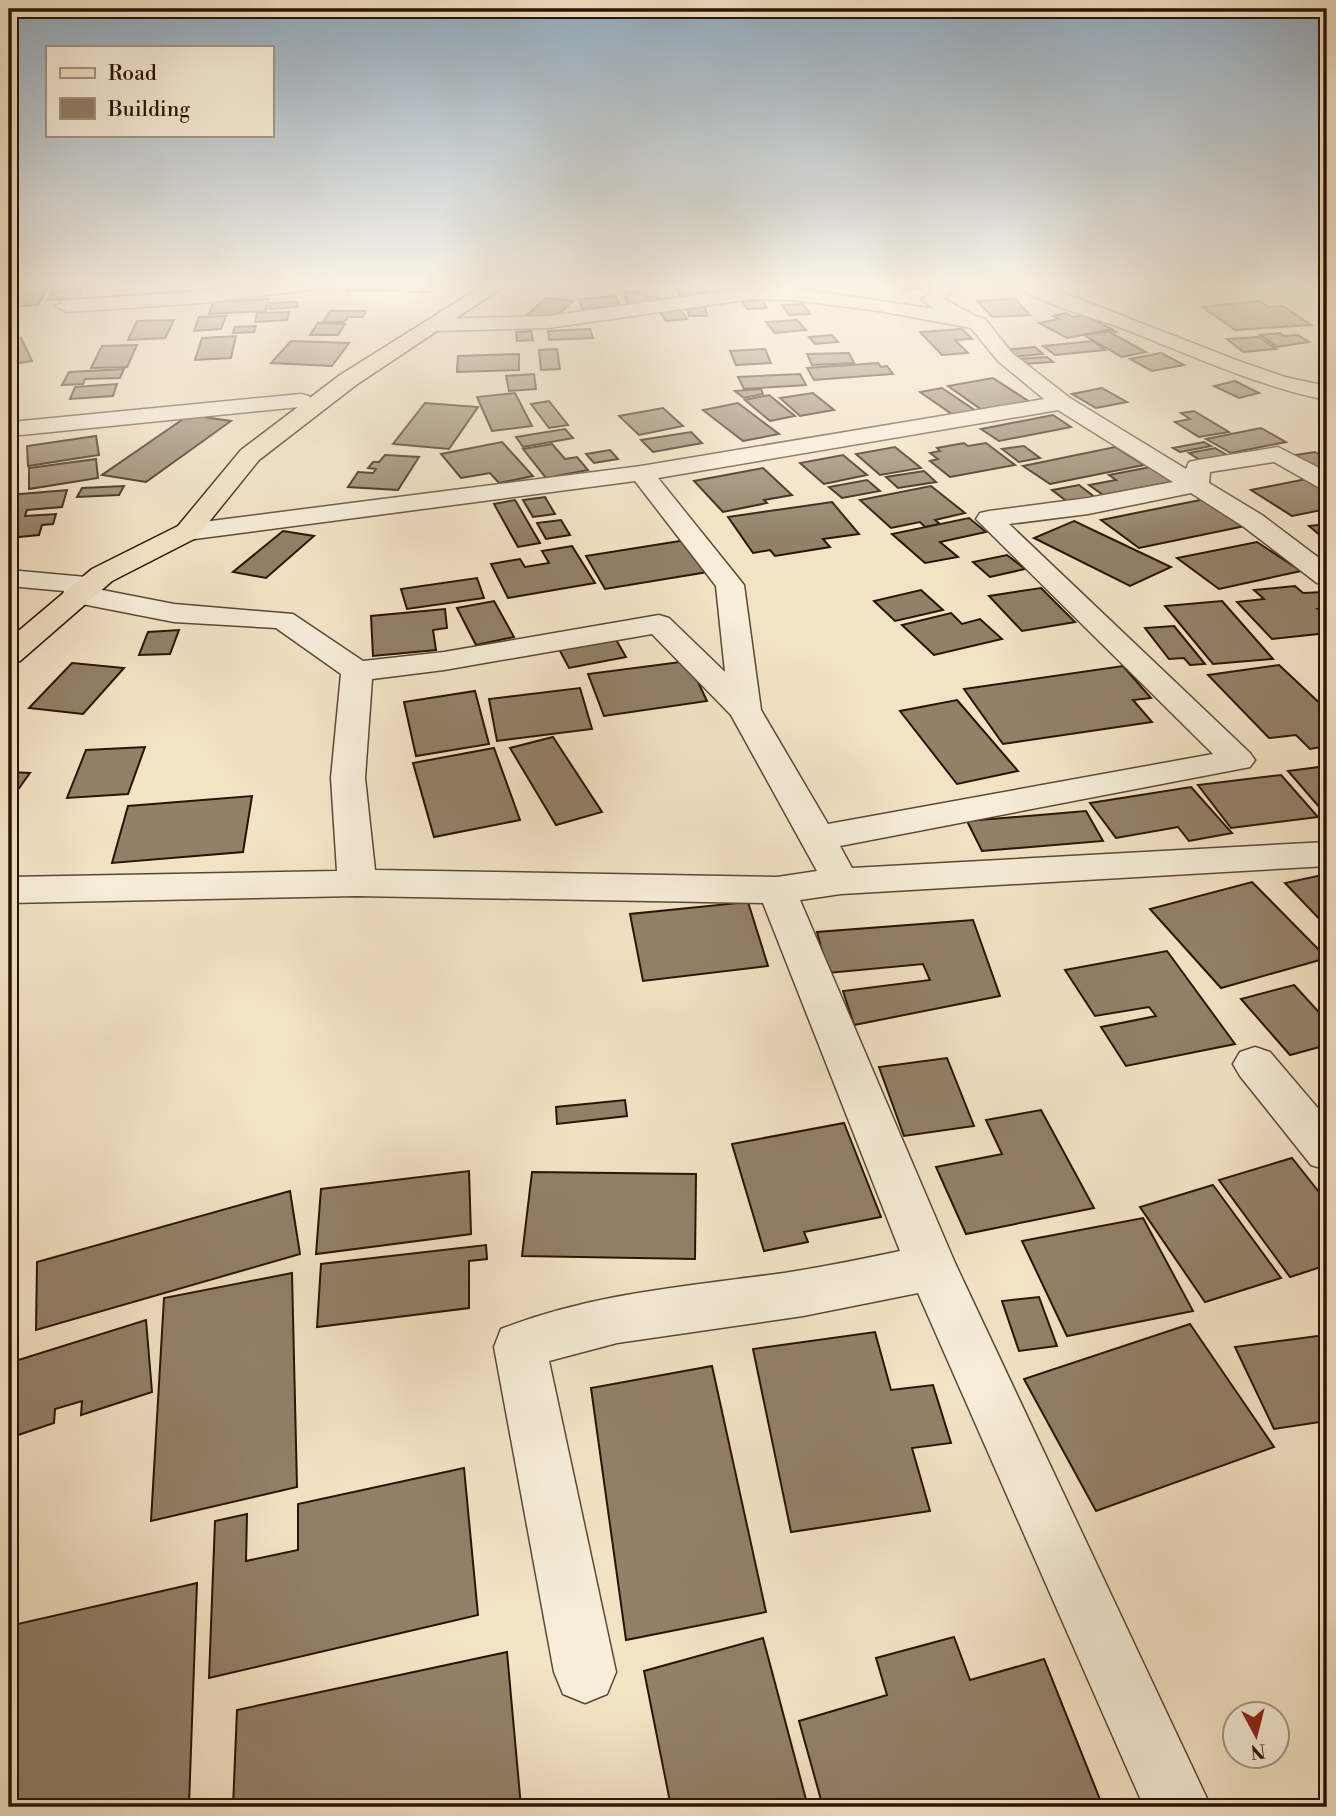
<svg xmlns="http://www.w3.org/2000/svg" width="1336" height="1816" viewBox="0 0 1336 1816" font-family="'Libre Bodoni',serif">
<rect width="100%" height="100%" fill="#f3e3c5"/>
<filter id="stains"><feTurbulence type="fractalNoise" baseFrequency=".00286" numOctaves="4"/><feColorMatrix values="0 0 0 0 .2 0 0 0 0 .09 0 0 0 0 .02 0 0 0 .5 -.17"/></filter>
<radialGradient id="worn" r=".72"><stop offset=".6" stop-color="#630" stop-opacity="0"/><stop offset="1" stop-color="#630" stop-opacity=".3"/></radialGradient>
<g fill="#928068" stroke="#281404" stroke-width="2">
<polygon points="11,283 51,283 38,305 9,307"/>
<polygon points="402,283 401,290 347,291 349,285"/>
<polygon points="896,283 940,283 942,285 905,290"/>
<polygon points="87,284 84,289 50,291 53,286"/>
<polygon points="411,284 432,284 430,292 410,292"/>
<polygon points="702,284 709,297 681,298 675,285"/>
<polygon points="82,290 78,299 48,300 53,292"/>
<polygon points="645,291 648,297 658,297 661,303 628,305 623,292"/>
<polygon points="616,296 620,306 582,309 579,299"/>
<polygon points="546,298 573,301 552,320 525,317"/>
<polygon points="269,299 266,311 209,314 213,302"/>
<polygon points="1015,299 1030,315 992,317 977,301"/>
<polygon points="761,300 767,308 747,309 742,301"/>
<polygon points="1260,301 1268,307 1283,306 1311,325 1235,330 1202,307"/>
<polygon points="298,302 297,307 270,309 271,303"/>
<polygon points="803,304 810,314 789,315 782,305"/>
<polygon points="678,307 687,319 666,321 658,309"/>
<polygon points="705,307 707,316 689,316 687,308"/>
<polygon points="330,311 366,311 363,317 348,317 344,322 323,322"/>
<polygon points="289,312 287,320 255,322 257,313"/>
<polygon points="1066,313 1073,317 1084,315 1112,329 1067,338 1039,323 1059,319 1053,316"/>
<polygon points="226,316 221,329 194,331 199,317"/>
<polygon points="174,320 165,338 128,340 137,321"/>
<polygon points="797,320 806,330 775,333 766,322"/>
<polygon points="318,323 345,324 338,335 310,335"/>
<polygon points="256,326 254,332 233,333 235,327"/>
<polygon points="590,329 593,338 549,340 548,331"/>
<polygon points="962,329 972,339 955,340 968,353 942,355 920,332"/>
<polygon points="531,331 533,340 517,341 516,332"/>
<polygon points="1113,331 1116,332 1111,333 1146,352 1122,357 1084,335"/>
<polygon points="1280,333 1284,336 1298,335 1309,342 1277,347 1260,335"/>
<polygon points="832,335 838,342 815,344 809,337"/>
<polygon points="236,336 231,358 195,360 202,338"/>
<polygon points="1259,337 1276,349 1243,352 1227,339"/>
<polygon points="21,338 32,361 9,365 9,339"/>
<polygon points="291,341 349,343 332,366 271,363"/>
<polygon points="1093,341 1105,350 1055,355 1043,346"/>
<polygon points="137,345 127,367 91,368 102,346"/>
<polygon points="1035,347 1043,354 1012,357 1003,350"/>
<polygon points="557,349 560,369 541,370 539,350"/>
<polygon points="765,349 771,363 736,365 730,351"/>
<polygon points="849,353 854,363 812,365 807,354"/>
<polygon points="1161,353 1184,365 1152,371 1130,359"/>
<polygon points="519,354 519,370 457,372 458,356"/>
<polygon points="1047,357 1053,362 1023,364 1017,359"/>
<polygon points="878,363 881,367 887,366 893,374 814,380 807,368"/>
<polygon points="124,369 120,378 85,379 83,384 62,385 69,372"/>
<polygon points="534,374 536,389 509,391 506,376"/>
<polygon points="800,374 806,385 744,389 738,377"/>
<polygon points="993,378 1033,404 986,413 948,386"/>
<polygon points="1235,381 1259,393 1239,398 1214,386"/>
<polygon points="117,384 113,396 70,399 75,387"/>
<polygon points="942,388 979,413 956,417 920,392"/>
<polygon points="1102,388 1127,402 1096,408 1072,394"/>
<polygon points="761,389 763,394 744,398 735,391"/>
<polygon points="515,393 532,426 492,431 477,397"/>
<polygon points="813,393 834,410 800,416 780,398"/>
<polygon points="769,395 795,416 770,421 745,400"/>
<polygon points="549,401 568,425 549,428 531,404"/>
<polygon points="425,403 478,407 449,449 393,444"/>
<polygon points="738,403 779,434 743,441 703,410"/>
<polygon points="663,408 683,426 639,435 619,416"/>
<polygon points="1194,411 1229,432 1199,437 1175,422 1190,419 1181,413"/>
<polygon points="189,415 231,421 146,482 102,475"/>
<polygon points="1053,415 1071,427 999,441 981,429"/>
<polygon points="1261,428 1286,442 1231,453 1206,439"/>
<polygon points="565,429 573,438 523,447 516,437"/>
<polygon points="691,432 702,443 653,452 641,440"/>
<polygon points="96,436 99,455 28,466 27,446"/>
<polygon points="502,442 533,476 499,483 490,473 461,478 441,454"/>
<polygon points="1204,442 1211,446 1180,452 1173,448"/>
<polygon points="964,443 968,446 986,443 1015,465 950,477 930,461 938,459 930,453 940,451 937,448"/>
<polygon points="552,444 565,459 577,457 588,470 546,478 523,449"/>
<polygon points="1024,446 1040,458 1019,462 1002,449"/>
<polygon points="895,447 921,468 880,475 856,454"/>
<polygon points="1115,447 1144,465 1050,484 1023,466"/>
<polygon points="1215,448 1227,455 1200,460 1189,453"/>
<polygon points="610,450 618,459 594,463 586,454"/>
<polygon points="1315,452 1327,459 1327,475 1295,455"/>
<polygon points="385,455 419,457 398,490 348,487 358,472 373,473 376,469 368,468 373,462 379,462"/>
<polygon points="843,455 867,475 824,484 800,463"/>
<polygon points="96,459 98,478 29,489 29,468"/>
<polygon points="1155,466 1177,481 1103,495 1089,485 1116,480 1109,475"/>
<polygon points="763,468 792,495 764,500 767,503 723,512 694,481"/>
<polygon points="924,471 936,482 898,488 886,477"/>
<polygon points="1316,477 1327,484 1327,509 1292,516 1251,490"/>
<polygon points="867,480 880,491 842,498 829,487"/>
<polygon points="1079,485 1096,498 1069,503 1052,490"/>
<polygon points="124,486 119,495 77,497 82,488"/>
<polygon points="931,486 965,513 935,520 940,524 925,527 920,522 891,528 860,500"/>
<polygon points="67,490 62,507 27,510 25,516 56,514 53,524 42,525 39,535 9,538 9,495"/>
<polygon points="545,497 555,514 533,517 523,500"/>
<polygon points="1205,499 1245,526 1139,548 1101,520"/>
<polygon points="515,500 540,543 518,547 494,504"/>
<polygon points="832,502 859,534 823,539 830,547 775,556 770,550 753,553 728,517"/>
<polygon points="969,518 986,532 940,542 958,557 925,563 892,534"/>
<polygon points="561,520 570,535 546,539 537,523"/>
<polygon points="1074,521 1171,567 1130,586 1034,538"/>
<polygon points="1327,524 1327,541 1309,526"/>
<polygon points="283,531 314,536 266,578 233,572"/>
<polygon points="692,539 714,571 605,589 586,556"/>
<polygon points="1257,542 1301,571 1219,589 1177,558"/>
<polygon points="572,546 595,583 508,598 491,564 520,559 525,567 549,563 542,551"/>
<polygon points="1007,555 1025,569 990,577 973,562"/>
<polygon points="477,578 484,598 407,609 401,589"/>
<polygon points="1295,586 1303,593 1324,592 1327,595 1327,608 1318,609 1327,615 1327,633 1272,639 1237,602 1264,599 1254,590"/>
<polygon points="1041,588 1075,622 1022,631 989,596"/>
<polygon points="921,590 943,610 895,621 874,601"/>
<polygon points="494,601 514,637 476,645 457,608"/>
<polygon points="1222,601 1273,659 1213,664 1165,606"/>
<polygon points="445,609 447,628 433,630 436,650 373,656 371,616"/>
<polygon points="951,613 962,624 980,619 1002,639 934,655 902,625"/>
<polygon points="1174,626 1205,664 1190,665 1184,658 1169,659 1145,628"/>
<polygon points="179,630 170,654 139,655 148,632"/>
<polygon points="615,638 626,657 569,668 559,649"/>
<polygon points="688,661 707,701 604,716 588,674"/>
<polygon points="72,663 124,668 83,714 29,708"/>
<polygon points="1279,665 1327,710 1327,746 1310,749 1296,735 1269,738 1208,675"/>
<polygon points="1123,666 1151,698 1133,700 1152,722 1003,744 964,689"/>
<polygon points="580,688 592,729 497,741 489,699"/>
<polygon points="475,691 489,744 416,756 404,702"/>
<polygon points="957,700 1018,771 957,784 900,711"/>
<polygon points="553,737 602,812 556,825 510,748"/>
<polygon points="145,747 128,794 67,798 86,750"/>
<polygon points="494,748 520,820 434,837 413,763"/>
<polygon points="1327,766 1327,816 1288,771"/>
<polygon points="9,772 30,773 9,802"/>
<polygon points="1281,775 1318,817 1231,828 1198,785"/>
<polygon points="1191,787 1232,833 1189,841 1178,827 1116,838 1090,803"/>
<polygon points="252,796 243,852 112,863 128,806"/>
<polygon points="1086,811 1103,841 982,851 967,821"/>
<polygon points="1327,874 1327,927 1285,883"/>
<polygon points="1252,882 1327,958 1221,988 1150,909"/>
<polygon points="748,902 768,966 643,981 630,914"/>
<polygon points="973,920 1000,996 854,1025 843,991 930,980 923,964 828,973 817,932"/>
<polygon points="1167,951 1235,1044 1126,1066 1101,1027 1156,1016 1149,1007 1095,1016 1065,970"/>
<polygon points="1294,985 1327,1021 1327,1045 1290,1055 1241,999"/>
<polygon points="947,1058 974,1126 904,1136 879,1067"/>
<polygon points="625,1100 627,1116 557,1124 556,1107"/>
<polygon points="1041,1110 1094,1208 966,1234 936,1167 1002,1154 986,1120"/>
<polygon points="844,1123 881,1217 804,1232 808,1242 764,1251 732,1144"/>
<polygon points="1292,1158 1327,1202 1327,1265 1290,1277 1219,1180"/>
<polygon points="469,1171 471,1234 316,1254 321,1189"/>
<polygon points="532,1172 696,1174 695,1259 522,1256"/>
<polygon points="1213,1185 1281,1278 1205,1302 1140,1207"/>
<polygon points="290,1191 300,1254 36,1330 37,1262"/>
<polygon points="1143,1218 1193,1311 1067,1336 1022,1241"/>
<polygon points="486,1245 487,1259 469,1261 469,1308 317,1327 321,1264"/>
<polygon points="292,1273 297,1487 151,1521 164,1298"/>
<polygon points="1039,1297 1057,1346 1019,1351 1002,1301"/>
<polygon points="146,1320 152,1392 81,1415 82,1401 55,1409 54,1423 12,1437 12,1362"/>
<polygon points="1190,1324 1274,1447 1096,1511 1024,1379"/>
<polygon points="875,1332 891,1390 933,1385 951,1443 912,1448 930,1511 791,1532 753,1349"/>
<polygon points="1325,1335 1327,1340 1327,1421 1274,1429 1235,1347"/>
<polygon points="712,1366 766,1612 626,1640 591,1388"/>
<polygon points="464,1468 478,1615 209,1678 215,1521 247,1514 246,1561 298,1550 298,1504"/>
<polygon points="197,1583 189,1805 178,1807 9,1807 9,1626"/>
<polygon points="954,1637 970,1680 1044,1659 1103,1807 823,1807 799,1721 887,1695 876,1658"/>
<polygon points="763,1638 808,1807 671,1807 644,1671"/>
<polygon points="507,1652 521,1807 233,1807 237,1710"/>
</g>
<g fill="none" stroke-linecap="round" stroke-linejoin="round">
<g stroke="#5b4834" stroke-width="3">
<g id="minor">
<polygon points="269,283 327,283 318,289 202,303 66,312 56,306 66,300 202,291"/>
<polygon points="458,283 481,283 481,284 472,290 460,287"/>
<path d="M 938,283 L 958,283 L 944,299 L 975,316 L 985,319 L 1012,353 L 1070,398 L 1186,469 L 1189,462 L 1198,460 L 1278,447 L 1327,472 L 1327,489 L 1318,487 L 1274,462 L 1210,472 L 1209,483 L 1262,515 L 1327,564 L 1327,585 L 1317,583 L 1244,527 L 1191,493 L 1088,514 L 1009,524 L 1250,753 L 1255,760 L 1250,767 L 840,846 L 852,868 L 1327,842 L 1327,866 L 841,894 L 800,900 L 955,1263 L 1211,1807 L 1144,1807 L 918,1293 L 803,1316 L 617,1343 L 549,1361 L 616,1672 L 607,1694 L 585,1703 L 563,1694 L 554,1672 L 494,1347 L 501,1329 C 593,1293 688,1286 784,1273 C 823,1267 862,1259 900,1251 L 763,903 L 357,896 L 9,903 L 9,877 L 337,871 L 331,778 L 341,674 L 276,628 L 174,622 L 77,603 L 67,600 L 63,594 L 64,591 L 9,586 L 9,570 L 86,577 L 96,579 L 100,585 L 97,589 L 174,604 L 293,614 L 363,661 L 444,652 L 659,615 L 669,618 L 725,672 L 716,586 L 635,481 L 187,540 L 178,538 L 174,532 L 178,526 L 187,524 L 641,466 L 1044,399 L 998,361 L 971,328 L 879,311 L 793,300 L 752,299 L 548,328 L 436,331 L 429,329 L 426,325 L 429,321 L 436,319 L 548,316 L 752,287 L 793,288 L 935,309 L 922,300 ZM 1058,410 L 1173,482 L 1088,498 L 989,511 L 980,513 L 976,519 L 1213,754 L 828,824 L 761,710 L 744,585 L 658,478 ZM 652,634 L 731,715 L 817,871 L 777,877 L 375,870 L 365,778 L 372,679 L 444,670 Z"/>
<path d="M 1013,283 L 1038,283 L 1236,360 L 1285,377 L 1327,386 L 1327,400 C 1251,385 1183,351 1111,324 C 1090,317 1025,298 1013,283 Z"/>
<polygon points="301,394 309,396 312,401 309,406 21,435 13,433 9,428 13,423 21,421"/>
<polygon points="1255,1047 1270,1052 1327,1119 1327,1170 1311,1165 1240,1076 1233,1064 1240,1052"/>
</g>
</g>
<g stroke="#281404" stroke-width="3">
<polygon id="major" points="487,283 509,283 356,385 259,460 196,538 112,581 20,661 9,664 9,639 92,569 178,526 241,450 340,375"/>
</g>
<use href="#minor" fill="#f7edd9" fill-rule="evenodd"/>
<use href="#major" fill="#f3e3c5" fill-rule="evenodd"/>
</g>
<linearGradient id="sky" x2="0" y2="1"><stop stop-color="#91abc0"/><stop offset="0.53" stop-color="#faf2e5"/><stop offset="1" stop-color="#faf2e5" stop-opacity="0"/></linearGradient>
<rect width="1336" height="538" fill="url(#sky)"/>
<rect width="1336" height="1816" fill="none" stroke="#f3e3c5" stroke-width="35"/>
<rect x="10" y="10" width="1315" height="1795" fill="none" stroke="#281404" stroke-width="3.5"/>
<rect x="18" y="18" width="1301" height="1781" fill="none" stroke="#281404" stroke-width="2"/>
<rect x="46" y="46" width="228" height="91" fill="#f7edd9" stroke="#a49684" stroke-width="2"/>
<rect x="60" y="68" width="35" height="10" fill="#f3e3c5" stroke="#a49684" stroke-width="2"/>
<text x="108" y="80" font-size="21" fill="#281404">Road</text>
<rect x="60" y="98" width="35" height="21" fill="#928068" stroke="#a49684" stroke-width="2"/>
<text x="108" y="116" font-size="21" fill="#281404">Building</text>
<g transform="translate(1256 1735) rotate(173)"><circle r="33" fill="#f7edd9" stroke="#a49684" stroke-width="2"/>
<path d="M0-5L12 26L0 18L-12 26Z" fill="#8f2418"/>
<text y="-10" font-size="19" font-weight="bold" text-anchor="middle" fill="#281404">N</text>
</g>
<rect width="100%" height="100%" filter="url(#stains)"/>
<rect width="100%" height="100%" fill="url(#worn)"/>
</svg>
